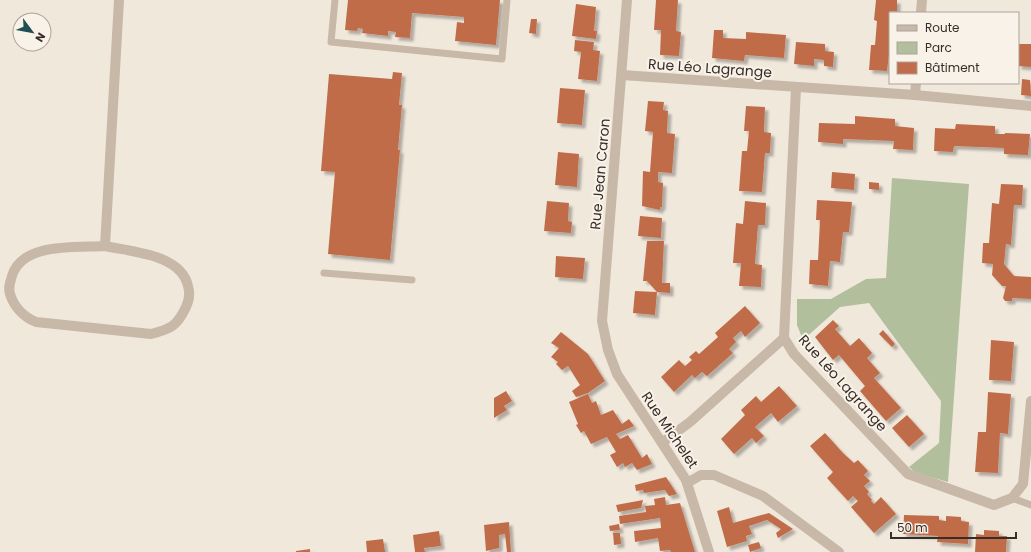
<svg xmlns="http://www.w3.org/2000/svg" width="1031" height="552" viewBox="0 0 1031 552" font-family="Poppins,sans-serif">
<defs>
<filter id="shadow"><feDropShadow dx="3.5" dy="3.5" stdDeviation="1" flood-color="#0004"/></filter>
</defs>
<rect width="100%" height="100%" fill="#f1e8dc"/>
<polygon fill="#b2bf9c" points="892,178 969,184 948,482 916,473 909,467 939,443 941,401 869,303 840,307 803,340 797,325 797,299 831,299 866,279 886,278"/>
<g fill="#c16c4a" filter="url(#shadow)">
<polygon points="348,0 500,0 496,45 455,41 457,22 464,23 464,17 412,13 410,38 395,37 396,32 388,31 388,36 362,33 363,29 358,28 357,31 345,30"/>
<polygon points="656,0 678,0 676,31 681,32 679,56 660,55 661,30 654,30"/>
<polygon points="876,0 897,0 897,11 890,11 890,46 887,71 869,70 871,45 875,45 877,21 874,20"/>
<polygon points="576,4 596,7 594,31 597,31 596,39 572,36"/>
<polygon points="531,19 537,19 536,34 529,33"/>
<polygon points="714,30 723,30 723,38 746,39 746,32 786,35 784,58 745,55 744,61 712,58"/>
<polygon points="575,40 594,42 593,50 600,51 597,81 578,79 581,52 574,51"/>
<polygon points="796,42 825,44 825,51 834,52 833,67 824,66 824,60 814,59 814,66 794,64"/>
<polygon points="1018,44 1031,44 1031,67 1018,66"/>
<polygon points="393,72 402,73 399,105 402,105 398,150 400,150 390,260 328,254 335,172 321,171 329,74 392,79"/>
<polygon points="1022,79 1030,80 1031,96 1021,95"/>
<polygon points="560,88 585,90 582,125 557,123"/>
<polygon points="648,101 664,102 663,110 668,111 667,133 675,134 672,173 658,172 658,182 663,183 662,207 660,207 660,210 642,206 643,171 650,172 653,132 645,131"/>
<polygon points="746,106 765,107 764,132 771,133 770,153 765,153 762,192 739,191 742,151 747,151 749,131 744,131"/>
<polygon points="855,116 895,119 895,126 914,128 913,150 893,149 894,141 843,139 843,144 818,142 819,123 855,124"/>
<polygon points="956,124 995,126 995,134 1005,134 1005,133 1030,134 1028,155 1004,154 1004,148 954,146 953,152 934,151 935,128 955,129"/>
<polygon points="558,152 579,154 577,187 555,185"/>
<polygon points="832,172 855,174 854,190 831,188"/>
<polygon points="869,182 879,183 879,190 869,189"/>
<polygon points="1001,184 1023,185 1022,205 1014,205 1011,245 1006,244 1004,264 1014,276 1031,277 1031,299 1012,298 1012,301 1005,301 1003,298 1006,286 1002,286 992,275 993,264 982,263 983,243 989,243 992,203 999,204"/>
<polygon points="817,200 852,202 849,232 843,232 840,262 830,261 828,286 809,284 810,260 818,260 820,220 816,220"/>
<polygon points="547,201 569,203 568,221 572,222 571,233 544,231"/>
<polygon points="745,201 766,203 765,225 758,225 755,264 762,265 761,287 739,286 741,263 733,263 736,223 743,224"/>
<polygon points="640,216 662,218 661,238 638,236"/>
<polygon points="647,241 664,241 662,283 670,283 670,293 657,292 647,281 643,281"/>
<polygon points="556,256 585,258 583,279 555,277"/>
<polygon points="635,291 657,292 655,315 633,313"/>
<polygon points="745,306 760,323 745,337 741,331 733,338 736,342 729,349 733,353 707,376 702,372 695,378 692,375 674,392 661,377 679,360 685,366 692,360 689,357 696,351 699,354 718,337 715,333"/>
<polygon points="833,320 839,326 835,329 850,346 859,338 872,353 867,358 880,373 874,378 901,408 886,421 860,391 865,386 839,355 833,360 815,337"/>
<polygon points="883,330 895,344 892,347 879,334"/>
<polygon points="561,332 588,354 605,381 588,393 576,397 572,391 580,385 568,366 562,370 556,364 558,362 551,357 559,348 551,343"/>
<polygon points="991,340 1014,342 1011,381 989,380"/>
<polygon points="779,386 797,406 778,422 771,413 755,427 764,436 756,443 752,438 734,454 721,439 745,415 741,410 756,396 761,402"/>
<polygon points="506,391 512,401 504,406 507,410 494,418 494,398"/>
<polygon points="988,392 1011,394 1008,434 1000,433 998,473 975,472 978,432 986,432"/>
<polygon points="588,394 592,403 596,401 601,415 613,410 622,424 629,419 634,426 616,434 620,439 628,435 642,458 647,454 652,464 637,470 632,463 625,467 623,463 617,467 610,455 616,452 607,437 591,444 584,431 581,433 576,425 578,424 569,402"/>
<polygon points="907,415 924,434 909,447 892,428"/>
<polygon points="825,433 843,453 854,463 858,460 868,471 864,475 870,481 864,486 869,492 867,494 872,500 871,501 874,504 881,497 896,514 874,533 851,507 858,501 853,496 848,501 827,478 833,472 810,446"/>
<polygon points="666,477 677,494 669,496 665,490 644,493 643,490 636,491 635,485"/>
<polygon points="665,497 666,505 680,503 695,552 671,552 670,550 660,551 658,538 635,542 634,531 661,528 660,518 620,524 619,516 646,512 645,506 655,505 654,499"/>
<polygon points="643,500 641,508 618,512 616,505"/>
<polygon points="729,507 733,523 769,513 793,529 778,538 776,533 781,529 767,520 749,526 752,534 746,536 747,541 727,547 717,511"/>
<polygon points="904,515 939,516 939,520 946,521 946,516 961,517 961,521 969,522 968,544 937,542 938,536 903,534"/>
<polygon points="509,522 511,552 507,552 505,534 499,535 499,548 486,551 484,525"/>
<polygon points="619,524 620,530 610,531 609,526"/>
<polygon points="984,530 999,531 999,536 1007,536 1006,552 975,552 976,534 984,535"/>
<polygon points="439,531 441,546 424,548 425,552 415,552 413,535"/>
<polygon points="613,533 620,533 621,544 614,545"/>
<polygon points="383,539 385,552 367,552 366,541"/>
<polygon points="759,542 761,548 750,552 748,545"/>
<polygon points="310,549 310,552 296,552 296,551"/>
</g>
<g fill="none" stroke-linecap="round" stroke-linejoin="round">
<g stroke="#c8b8a8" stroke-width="7">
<polyline points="335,0 331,42 502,59 507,0"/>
<polyline points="324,273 412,280"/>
<polyline points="1012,498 1031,505"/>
</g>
<g stroke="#c8b8a8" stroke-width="10">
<polyline points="627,0 602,321 608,350 617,374 686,480 709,552"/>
<polyline points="921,13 922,0"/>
<polyline points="622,75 915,95 1031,106"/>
<polyline points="796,88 784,338 794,354 908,474 994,505 1012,498 1023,484 1031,401"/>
<polyline points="915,95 916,83"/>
<path d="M 105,246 C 132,252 181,254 188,286 C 190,293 189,301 186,307 C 177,326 171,329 151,334 L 36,322 C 24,317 14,307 10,294 C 8,287 10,283 12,276 C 22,242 77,248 105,246 Z"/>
<polyline points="105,246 119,0"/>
<polyline points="663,442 690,422 784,338"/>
<polyline points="687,483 701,475 714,475 763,496 839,552"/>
</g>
</g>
<g text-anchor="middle" stroke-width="4" stroke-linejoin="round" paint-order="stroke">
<g font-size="14" fill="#362d28" stroke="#f9f2e8">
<text transform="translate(710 68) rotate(4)" y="5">Rue Léo Lagrange</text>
<text transform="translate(600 174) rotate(-85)" y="5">Rue Jean Caron</text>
<text transform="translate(843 383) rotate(48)" y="5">Rue Léo Lagrange</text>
<text transform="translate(670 430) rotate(56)" y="5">Rue Michelet</text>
</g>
</g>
<rect x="889" y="12" width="130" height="72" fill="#f9f2e8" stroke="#aba39b"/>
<rect x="897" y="25" width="20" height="6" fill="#c8b8a8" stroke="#aba39b"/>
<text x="925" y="32" font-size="12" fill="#362d28">Route</text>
<rect x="897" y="42" width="20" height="12" fill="#b2bf9c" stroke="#aba39b"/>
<text x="925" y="52" font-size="12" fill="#362d28">Parc</text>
<rect x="897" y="62" width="20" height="12" fill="#c16c4a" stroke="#aba39b"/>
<text x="925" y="72" font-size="12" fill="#362d28">Bâtiment</text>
<g transform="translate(32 32) rotate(122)"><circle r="19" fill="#f9f2e8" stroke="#aba39b"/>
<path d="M0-3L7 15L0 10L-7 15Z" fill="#1f4f55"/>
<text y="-6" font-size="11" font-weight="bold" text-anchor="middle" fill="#362d28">N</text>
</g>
<path d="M891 532v6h125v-6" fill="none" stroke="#362d28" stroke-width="2"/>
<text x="897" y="532" font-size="12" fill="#362d28" stroke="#f9f2e8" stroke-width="3" paint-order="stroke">50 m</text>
</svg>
